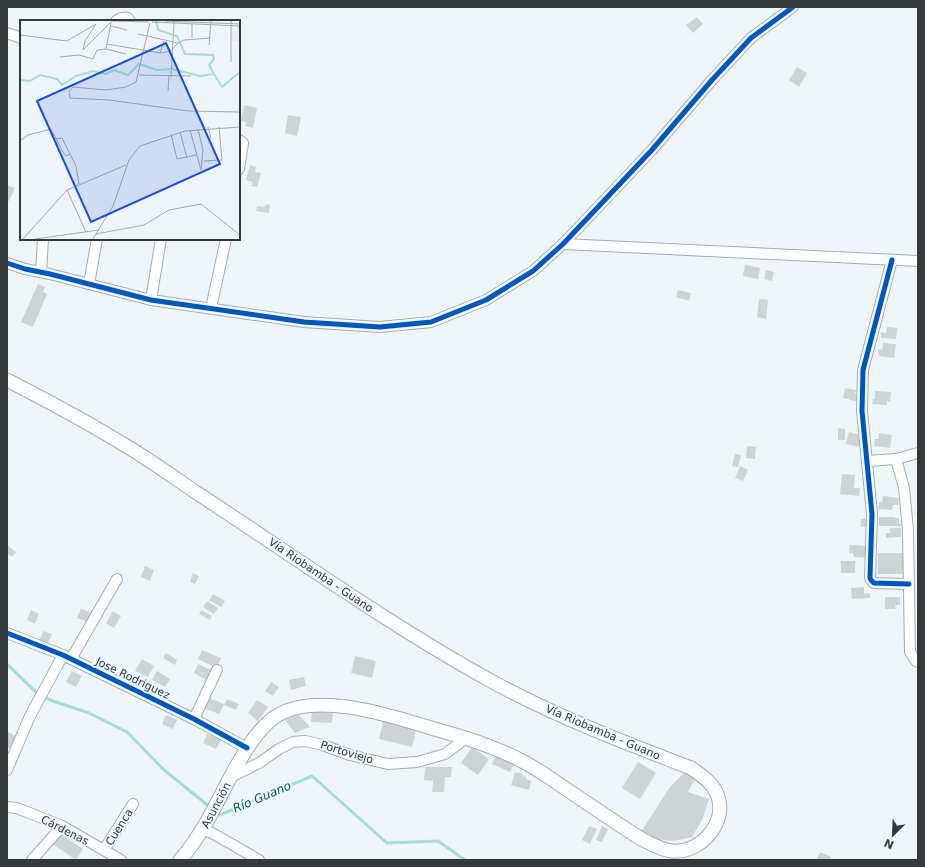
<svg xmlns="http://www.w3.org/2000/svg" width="925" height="867" viewBox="0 0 925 867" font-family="'DejaVu Sans',sans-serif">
<rect width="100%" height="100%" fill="#eff6fa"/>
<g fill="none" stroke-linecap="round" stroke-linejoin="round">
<g stroke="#a0ded6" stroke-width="3">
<polyline points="7,664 39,695 53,701 89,713 127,732 163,769 211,808"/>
<polyline points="215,811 220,815 312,776 387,843 438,841 465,860"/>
</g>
</g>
<g fill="#cdd4d6">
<polygon points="697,17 703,24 693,33 686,25"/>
<polygon points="797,67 807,73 799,87 789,80"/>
<polygon points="244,105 257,108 253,128 245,126 246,122 241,121"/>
<polygon points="288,115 301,117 297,136 285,133"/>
<polygon points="250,165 256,167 255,172 261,173 257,187 251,186 253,182 246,180"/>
<polygon points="7,185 15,188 9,201 7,200"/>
<polygon points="266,204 270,205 269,213 256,211 257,206 265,207"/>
<polygon points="745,265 760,268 758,279 743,276"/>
<polygon points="766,270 774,272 772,281 764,279"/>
<polygon points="38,284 45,287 43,292 47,294 33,327 21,322"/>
<polygon points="678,290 691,293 689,301 676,297"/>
<polygon points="759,299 768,300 766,319 757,317"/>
<polygon points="887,327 897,328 896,339 881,338 881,332 886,333"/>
<polygon points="883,343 896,344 894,358 879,356 878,349 882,350"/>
<polygon points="845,388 856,390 855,394 860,396 859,402 843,398"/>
<polygon points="875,391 891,392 890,402 887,401 887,405 872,404 873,399 875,399"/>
<polygon points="838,428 845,429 845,440 838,440"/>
<polygon points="849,432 860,435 859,440 863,441 861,447 846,444"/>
<polygon points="879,433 892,435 890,448 874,446 875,439 878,439"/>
<polygon points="747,446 756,447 755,459 746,458"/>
<polygon points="735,454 741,455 738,467 732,466"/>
<polygon points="740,466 748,470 743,481 735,478"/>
<polygon points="842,474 855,475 854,488 860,488 859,496 840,494"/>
<polygon points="883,496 899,498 898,505 893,505 892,510 878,509 879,502 882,502"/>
<polygon points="879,517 895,517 895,518 899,518 899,524 902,524 902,526 879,526"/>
<rect x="861" y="519" width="8" height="8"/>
<polygon points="890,528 901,528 901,537 886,538 886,533 890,533"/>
<polygon points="850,545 865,546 865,552 869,553 868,558 854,557 853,553 849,553"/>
<polygon points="8,546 16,552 12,557 7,553"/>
<polygon points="878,553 907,553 906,574 878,574"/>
<rect x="841" y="561" width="14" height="12"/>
<polygon points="145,566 154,570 150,581 141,577"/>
<polygon points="193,573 199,576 195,584 190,582"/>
<polygon points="864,587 864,594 870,593 870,598 852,599 851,588"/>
<polygon points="213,594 225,601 221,607 209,600"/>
<polygon points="885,597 900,597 900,605 895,605 896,609 885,609"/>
<polygon points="207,601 218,608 214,614 203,607"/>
<polygon points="81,609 92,613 88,622 77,618"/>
<polygon points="31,610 39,614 35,624 27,620"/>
<polygon points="201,610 212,616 210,620 199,614"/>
<polygon points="113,611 121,616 114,628 106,623"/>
<polygon points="43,631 52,634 47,645 39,642"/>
<polygon points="202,650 221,658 217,668 198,659"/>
<polygon points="166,653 177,660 175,665 163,658"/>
<polygon points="355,656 376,661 372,678 351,673"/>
<polygon points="142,659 154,666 148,677 135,671"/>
<polygon points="198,664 215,672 210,682 194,673"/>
<polygon points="72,671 82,676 76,687 66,682"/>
<polygon points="157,671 170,679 165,687 152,680"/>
<polygon points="304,677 306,686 291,690 289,680"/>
<polygon points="271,682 279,687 273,696 265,691"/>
<polygon points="209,698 224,704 219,714 204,708"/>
<polygon points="227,699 239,704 236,710 224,705"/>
<polygon points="257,700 268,707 258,721 248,713"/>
<polygon points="312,708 333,709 332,723 311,722"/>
<polygon points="298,714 310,727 295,733 284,719"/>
<polygon points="166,715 177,720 173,729 162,724"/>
<polygon points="384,718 417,727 412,747 379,739"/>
<polygon points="8,732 17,737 10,749 7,747"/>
<polygon points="207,734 221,740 216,749 203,743"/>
<polygon points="472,747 489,759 478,775 461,763"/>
<polygon points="497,752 516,760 510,772 492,764"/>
<polygon points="638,762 656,773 640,799 622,788"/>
<polygon points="425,767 452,767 451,777 445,777 444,792 432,792 433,781 424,780"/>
<polygon points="687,770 696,777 688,792 709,799 702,820 692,837 673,841 655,839 641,832 670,787"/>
<polygon points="515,772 523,774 523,776 527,777 526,779 531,781 529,790 511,785"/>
<polygon points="589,826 597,829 590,844 582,840"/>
<polygon points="602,826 608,829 602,842 596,840"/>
<polygon points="61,834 83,849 76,860 54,845"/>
<polygon points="820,852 831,857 829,860 816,860"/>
</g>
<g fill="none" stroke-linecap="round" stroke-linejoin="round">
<g stroke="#a6abae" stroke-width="12">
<g id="minor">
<path d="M 116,21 C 119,18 124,17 128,18 L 130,21"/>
<polyline points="7,33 21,38"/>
<polyline points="239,140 243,143 239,169"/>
<polyline points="563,244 918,261"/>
<polyline points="892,260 863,370 862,411 872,514 870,578 871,580 874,583 909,584"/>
<polyline points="7,263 25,269 50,274 151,300 304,322 380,327 431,322 486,300 533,271 563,244 651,151 712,80 751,38 793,7"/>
<polyline points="41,272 43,239"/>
<polyline points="89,284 97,239"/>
<polyline points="151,300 161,239"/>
<polyline points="211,308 226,239"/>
<polyline points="896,459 904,488 908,530 910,652 916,661 918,662"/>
<polyline points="867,461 896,459 918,453"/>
<polyline points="7,633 63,655 194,719 247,748"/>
<polyline points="71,659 117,579"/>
<polyline points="194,719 217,670"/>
<polyline points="7,770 30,716 63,655"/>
<polyline points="231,777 259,763 279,749 293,742 305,741 323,745 350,755 388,764 417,762 445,754 466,738"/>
<polyline points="7,807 17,808 62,826 121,860"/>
<polyline points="203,830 212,833 259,860"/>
<polyline points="104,850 133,804"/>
<polyline points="32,860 62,826"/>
</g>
</g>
<g stroke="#a6abae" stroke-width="15">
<path id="major" d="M 7,380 C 48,401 89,423 128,447 C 151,461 172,476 194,491 C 292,555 388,624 491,681 C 555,716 623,742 691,768 C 701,775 712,782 717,794 C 729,822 700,854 672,851 C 662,850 652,844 643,840 C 619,825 596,809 572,793 C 557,783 541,771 524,762 C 494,746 463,737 431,728 C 389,715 311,689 272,719 C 255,733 244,753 233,772 C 217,802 203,834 180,860"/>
</g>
<use href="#minor" stroke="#fdfefe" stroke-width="10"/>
<use href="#major" stroke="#fdfefe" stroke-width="13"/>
<g stroke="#eaf7ff" stroke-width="8">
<g id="cycleway">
<polyline points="892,260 863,370 862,411 872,514 870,578 871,580 874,583 909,584"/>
<polyline points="7,263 25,269 50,274 151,300 304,322 380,327 431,322 486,300 533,271 563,244 651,151 712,80 751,38 793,7"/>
<polyline points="7,633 63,655 194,719 247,748"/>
</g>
</g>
<use href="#cycleway" stroke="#0057b8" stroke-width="5"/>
</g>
<g text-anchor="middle" stroke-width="3.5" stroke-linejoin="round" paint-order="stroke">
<g font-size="11" fill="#34393c" stroke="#eaf7ff">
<text transform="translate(321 575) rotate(34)" y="4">Vía Riobamba - Guano</text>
<text transform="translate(133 678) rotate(26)" y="4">Jose Rodriguez</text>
<text transform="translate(603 732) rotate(23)" y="4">Vía Riobamba - Guano</text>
<text transform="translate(347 752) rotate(17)" y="4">Portoviejo</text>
<text transform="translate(216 805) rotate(-62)" y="4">Asunción</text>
<text transform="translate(119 827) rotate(-58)" y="4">Cuenca</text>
<text transform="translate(65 830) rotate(27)" y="4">Cárdenas</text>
</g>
<g font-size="12" font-style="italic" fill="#09554e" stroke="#eaf7ff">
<text transform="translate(262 797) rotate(-23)" y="4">Río Guano</text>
</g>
</g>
<g transform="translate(20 20)">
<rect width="220" height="220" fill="#eff6fa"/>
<path d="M 217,6 L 220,6 L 220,21 L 210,21 L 211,11 L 217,11 Z" fill="#e9eaf8"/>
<path fill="none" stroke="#a0ded6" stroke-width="2" d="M 136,1 L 138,10 L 157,16 L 165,34 L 193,35 L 194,39 L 189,45 L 194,54M 0,60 L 10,61 L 20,55 L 37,59 L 42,65 L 56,56 L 73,51 L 86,54 L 94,50 L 108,55 L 119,44 L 137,50 L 152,49 L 180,56 L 194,54 L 202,67 L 220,52"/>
<path fill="none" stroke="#a4aaae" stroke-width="1" d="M 91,1 L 129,2M 145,1 L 220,4M 132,2 L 220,6M 130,3 L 116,62 L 106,67 L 86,70 L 53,67 L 49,72 L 50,78 L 89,80 L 168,91 L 220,92M 91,6 L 107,10M 118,14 L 158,23 L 164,20 L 190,18M 0,15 L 47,21 L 76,4 L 65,21 L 63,30 L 91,2M 172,18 L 172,4M 87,24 L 140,33 L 151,31 L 158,23M 189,25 L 191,1M 86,29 L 91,3M 140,33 L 144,21M 40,37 L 59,35 L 73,39 L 77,30 L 86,29 L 106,34M 211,42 L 211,1M 119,55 L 171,56M 151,57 L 154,2M 148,71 L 149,56M 188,107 L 191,119M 170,110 L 181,150 L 183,130 L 178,109M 160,112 L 167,138M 151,114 L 157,139 L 176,135M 36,119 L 42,118 L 56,146 L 59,164M 0,121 L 8,115 L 31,109 L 43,132 L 46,136 L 50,134M 184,141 L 202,140 L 199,107M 47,170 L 66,212M 76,214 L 124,205 L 149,190 L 181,184 L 220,215M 3,219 L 47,170 L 106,145M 15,219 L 79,210M 73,219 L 93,186 L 109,140 L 120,126 L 165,111 L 220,107"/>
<path fill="#1d4ed8" fill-opacity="0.15" stroke="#1d4ed8" stroke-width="2" d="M 146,23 L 200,144 L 71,202 L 17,81 Z"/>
<rect width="220" height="220" fill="none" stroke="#34393c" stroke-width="2"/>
</g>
<rect width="925" height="867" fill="none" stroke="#34393c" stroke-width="16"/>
<g transform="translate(893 835) rotate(204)" stroke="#eaf7ff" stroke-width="3" paint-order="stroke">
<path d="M0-3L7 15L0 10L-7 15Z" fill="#34393c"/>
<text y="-6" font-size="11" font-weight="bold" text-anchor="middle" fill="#34393c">N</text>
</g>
</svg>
